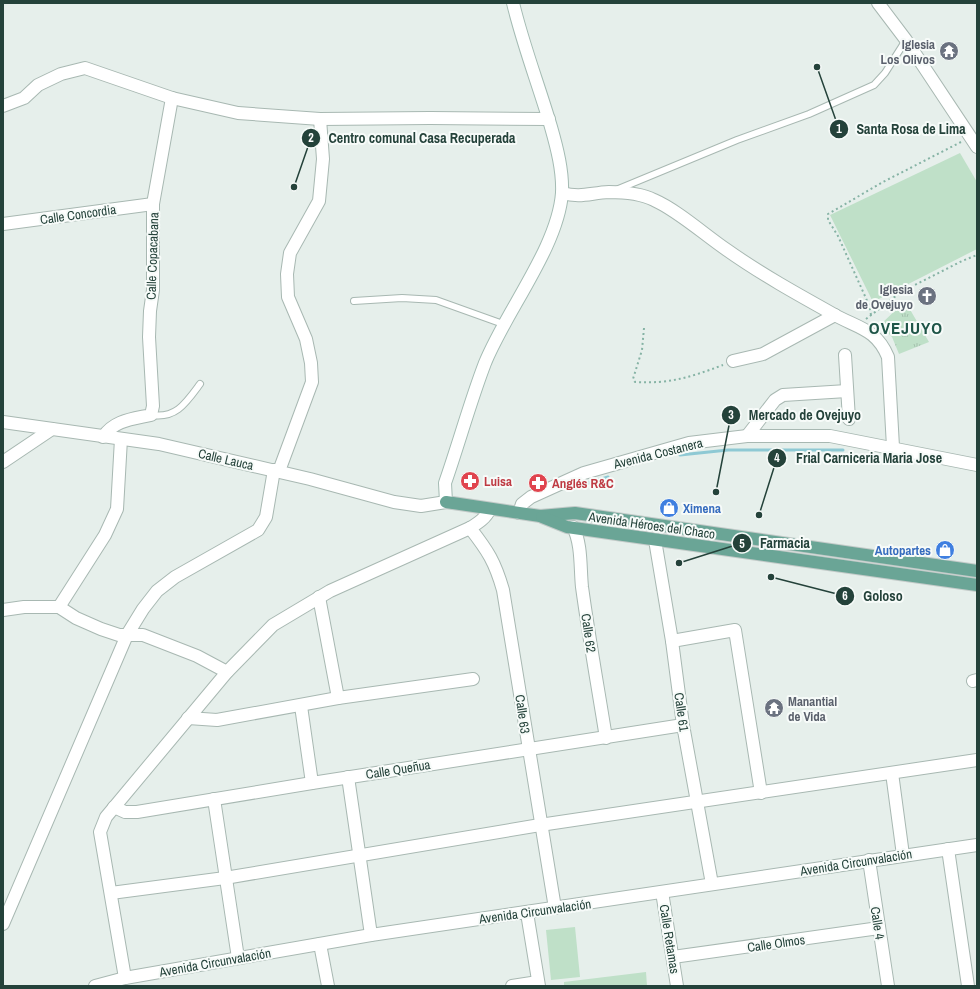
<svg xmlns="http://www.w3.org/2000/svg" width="980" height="989" viewBox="0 0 980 989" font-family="'Archivo Narrow',sans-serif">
<defs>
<pattern id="park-tufts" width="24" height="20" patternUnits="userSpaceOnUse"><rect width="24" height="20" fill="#bfe0c8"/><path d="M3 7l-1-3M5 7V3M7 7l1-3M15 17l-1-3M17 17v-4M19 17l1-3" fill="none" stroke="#a4c1ad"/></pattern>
</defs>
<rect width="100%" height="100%" fill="#e6efeb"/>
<polygon fill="url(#park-tufts)" points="905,301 929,342 899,354 892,337 880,325"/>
<g fill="#bfe0c8">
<polygon points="960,153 977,182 977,249 873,302 830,215"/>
<polygon points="575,927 580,977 551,980 546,930"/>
<polygon points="646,972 647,986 564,986 564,982"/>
</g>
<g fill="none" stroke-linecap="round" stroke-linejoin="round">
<g stroke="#8ec9d4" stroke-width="3">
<polyline points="680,455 728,450 843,450"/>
<polyline points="579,486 608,477"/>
</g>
<g stroke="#a8b8b2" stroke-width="8">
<g id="service">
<polyline points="616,190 737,140 809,114 874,85 885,73 906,40"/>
<polyline points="354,301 402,298 436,300 503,324"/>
<path d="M 151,415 C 176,419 186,403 200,384"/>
</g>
</g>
<g stroke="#a8b8b2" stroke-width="14">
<g id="minor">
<polyline points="878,3 906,40 977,147"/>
<polyline points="3,106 24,98 38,85 61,74 85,68 172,98 238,113 320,119 430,118 549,119"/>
<path d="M 562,193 C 581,198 590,193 609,192 C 623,192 642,194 654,200 C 677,210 705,235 727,250 C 761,274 797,294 833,314 C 857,328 876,328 888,357 L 893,447"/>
<polyline points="3,224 153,204"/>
<polyline points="845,355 849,419"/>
<polyline points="733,361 763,354 835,315"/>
<polyline points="747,436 775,400 783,395 847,391"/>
<path d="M 103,437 C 114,420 133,419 151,415 L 153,406 L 149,337 L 150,311 L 153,290 L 153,204 L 172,98"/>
<polyline points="3,462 52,429"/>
<polyline points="279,471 312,382 311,363 306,339 288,297 287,274 290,253 319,201 323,159 320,119"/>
<polyline points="519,513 522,504 531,497 584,473 689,443 747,436 830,436 977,465"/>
<path d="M 573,527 C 582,544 580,568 582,587 C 589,638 598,688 606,738"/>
<path d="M 470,528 C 488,551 495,562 503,590 L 555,908"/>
<polyline points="655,540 672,641 683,725 712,884"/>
<polyline points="319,597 338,698"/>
<polyline points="59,607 105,535 117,509 121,439"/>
<polyline points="3,610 24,607 59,607 76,618 101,629 119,635 143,635 197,656 227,672"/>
<polyline points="672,641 735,630 761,793"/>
<polyline points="973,681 977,680"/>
<polyline points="301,706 312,783"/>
<polyline points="188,718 217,720 338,698 473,679"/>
<polyline points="892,773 903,855"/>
<polyline points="348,777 371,935"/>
<polyline points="214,799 238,958"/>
<polyline points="114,807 125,812 137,812 312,783 683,725"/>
<polyline points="948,849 968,986"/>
<polyline points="869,860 888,986"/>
<polyline points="662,892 677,986"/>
<polyline points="111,893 225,878 540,825 977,760"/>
<polyline points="527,913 539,986"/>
<polyline points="3,924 127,635 143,609 157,591 175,577 258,530 266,517 274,470"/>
<polyline points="320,944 328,986"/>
<polyline points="673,957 879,928"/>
<path d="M 125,978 L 100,832 L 106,817 L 227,672 L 273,625 L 330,591 L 470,528 C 478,523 486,518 490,509"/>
<polyline points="95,986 125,978 371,935 977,845"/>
<polyline points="512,986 538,982"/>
</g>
</g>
<g stroke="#a8b8b2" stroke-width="14">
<polyline id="tertiary" points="3,422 159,444 310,479 394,502 421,506 446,502"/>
</g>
<g stroke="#a4bbb3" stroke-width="14">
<path id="secondary" d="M 446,502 L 445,483 C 459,443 470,402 485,363 C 506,311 558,247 562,193 C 563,171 557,148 551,127 C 539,86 523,45 513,3"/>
</g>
<g stroke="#c2cac8" stroke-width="14">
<g id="primary">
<polyline points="446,502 540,516 575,513 977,571"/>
<polyline points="542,517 567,527 977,585"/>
</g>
</g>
<g stroke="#86b3a5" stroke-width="2" stroke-dasharray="2 3" stroke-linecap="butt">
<polyline points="871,315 869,305 838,236 828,220 828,214 883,182 961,142"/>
<polyline points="866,319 901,292 962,261 977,255"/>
<path d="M 644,328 L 642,350 L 633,379 L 635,382 C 670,384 691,377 723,365"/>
</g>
<use href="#service" stroke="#fff" stroke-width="6"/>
<use href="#minor" stroke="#fff" stroke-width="12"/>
<use href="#tertiary" stroke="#fff" stroke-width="12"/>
<use href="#secondary" stroke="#fff" stroke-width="12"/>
<use href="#primary" stroke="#6aa596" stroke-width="12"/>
</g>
<defs>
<g id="temple-disc" transform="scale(1)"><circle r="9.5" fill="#6b7280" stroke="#f7fbf9"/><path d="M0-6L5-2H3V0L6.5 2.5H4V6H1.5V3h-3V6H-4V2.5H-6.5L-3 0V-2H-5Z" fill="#fff"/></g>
<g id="church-disc" transform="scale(1)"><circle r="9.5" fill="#6b7280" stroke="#f7fbf9"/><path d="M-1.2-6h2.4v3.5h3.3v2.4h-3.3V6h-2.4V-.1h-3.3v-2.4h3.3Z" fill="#fff"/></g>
<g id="pharmacy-disc" transform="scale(1)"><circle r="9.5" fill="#e0444e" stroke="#f7fbf9"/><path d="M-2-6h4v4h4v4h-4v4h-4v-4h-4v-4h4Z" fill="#fff"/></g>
<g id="shop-disc" transform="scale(1)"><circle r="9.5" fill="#3f7fe0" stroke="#f7fbf9"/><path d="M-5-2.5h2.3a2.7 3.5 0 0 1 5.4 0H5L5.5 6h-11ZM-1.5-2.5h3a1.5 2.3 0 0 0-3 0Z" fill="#fff"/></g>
</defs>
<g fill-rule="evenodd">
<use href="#temple-disc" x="949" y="51"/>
<use href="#church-disc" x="927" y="296"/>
<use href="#pharmacy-disc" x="470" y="481"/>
<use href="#pharmacy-disc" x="538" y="483"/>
<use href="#shop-disc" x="669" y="508"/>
<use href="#shop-disc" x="945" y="550"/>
<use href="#temple-disc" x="774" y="708"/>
</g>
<g text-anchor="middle" stroke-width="4" stroke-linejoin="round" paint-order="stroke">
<g font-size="13" font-weight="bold" fill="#5b616d" stroke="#f7fbf9" text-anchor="end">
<text x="935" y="49">Iglesia<tspan x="935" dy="15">Los Olivos</tspan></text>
<text x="913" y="294">Iglesia<tspan x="913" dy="15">de Ovejuyo</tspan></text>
<text x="788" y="706" text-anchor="start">Manantial<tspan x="788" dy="15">de Vida</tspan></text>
</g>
<g font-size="13" fill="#24423a" stroke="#f7fbf9">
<text transform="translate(78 214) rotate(-8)" y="5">Calle Concordia</text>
<text transform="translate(152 256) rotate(-88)" y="5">Calle Copacabana</text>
<text transform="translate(658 453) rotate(-14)" y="5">Avenida Costanera</text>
<text transform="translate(226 459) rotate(13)" y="5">Calle Lauca</text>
<text transform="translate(652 525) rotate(8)" y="5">Avenida Héroes del Chaco</text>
<text transform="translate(589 633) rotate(82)" y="5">Calle 62</text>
<text transform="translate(682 712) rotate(82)" y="5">Calle 61</text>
<text transform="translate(523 714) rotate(82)" y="5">Calle 63</text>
<text transform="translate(398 769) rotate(-9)" y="5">Calle Queñua</text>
<text transform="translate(856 862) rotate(-9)" y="5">Avenida Circunvalación</text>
<text transform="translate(535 911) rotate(-8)" y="5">Avenida Circunvalación</text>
<text transform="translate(878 923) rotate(81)" y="5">Calle 4</text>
<text transform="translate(670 939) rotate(81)" y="5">Calle Retamas</text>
<text transform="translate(776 943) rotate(-8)" y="5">Calle Olmos</text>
<text transform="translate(215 962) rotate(-10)" y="5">Avenida Circunvalación</text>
</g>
<g font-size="13" font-weight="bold" fill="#be3a42" stroke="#f7fbf9" text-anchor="start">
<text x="484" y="486">Luisa</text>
<text x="552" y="488">Anglés R&amp;C</text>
</g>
<g font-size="13" font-weight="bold" fill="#366cbe" stroke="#f7fbf9" text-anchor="start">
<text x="683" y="513">Ximena</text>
<text x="931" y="555" text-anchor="end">Autopartes</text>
</g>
<g font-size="17" font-weight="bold" letter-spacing="1" fill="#1f5548" stroke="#f7fbf9">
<text x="906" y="334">OVEJUYO</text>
</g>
</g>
<path fill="none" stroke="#24423a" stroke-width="1.5" d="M817 67L839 129M294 187L311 138M716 492L731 415M759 515L777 458M679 563L742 543M771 577L845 596"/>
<g fill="#24423a" stroke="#f7fbf9" stroke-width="1.5">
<circle cx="817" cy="67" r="4"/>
<circle cx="294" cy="187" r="4"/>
<circle cx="716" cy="492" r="4"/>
<circle cx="759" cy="515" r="4"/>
<circle cx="679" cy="563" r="4"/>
<circle cx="771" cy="577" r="4"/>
<circle cx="839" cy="129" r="10"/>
<circle cx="311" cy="138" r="10"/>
<circle cx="731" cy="415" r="10"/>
<circle cx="777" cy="458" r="10"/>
<circle cx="742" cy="543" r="10"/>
<circle cx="845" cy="596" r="10"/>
</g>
<g font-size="12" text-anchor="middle" font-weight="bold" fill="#fff">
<text x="839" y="133">1</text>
<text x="311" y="142">2</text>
<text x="731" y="419">3</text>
<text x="777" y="462">4</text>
<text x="742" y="548">5</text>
<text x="845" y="600">6</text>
</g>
<g font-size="14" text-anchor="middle" font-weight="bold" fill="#24423a" stroke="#f7fbf9" stroke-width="4" stroke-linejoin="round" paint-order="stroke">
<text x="911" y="134">Santa Rosa de Lima</text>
<text x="422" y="143">Centro comunal Casa Recuperada</text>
<text x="805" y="420">Mercado de Ovejuyo</text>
<text x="869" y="463">Frial Carniceria Maria Jose</text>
<text x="785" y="548">Farmacia</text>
<text x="883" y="601">Goloso</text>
</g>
<rect width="980" height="989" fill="none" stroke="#24423a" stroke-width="8"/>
</svg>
